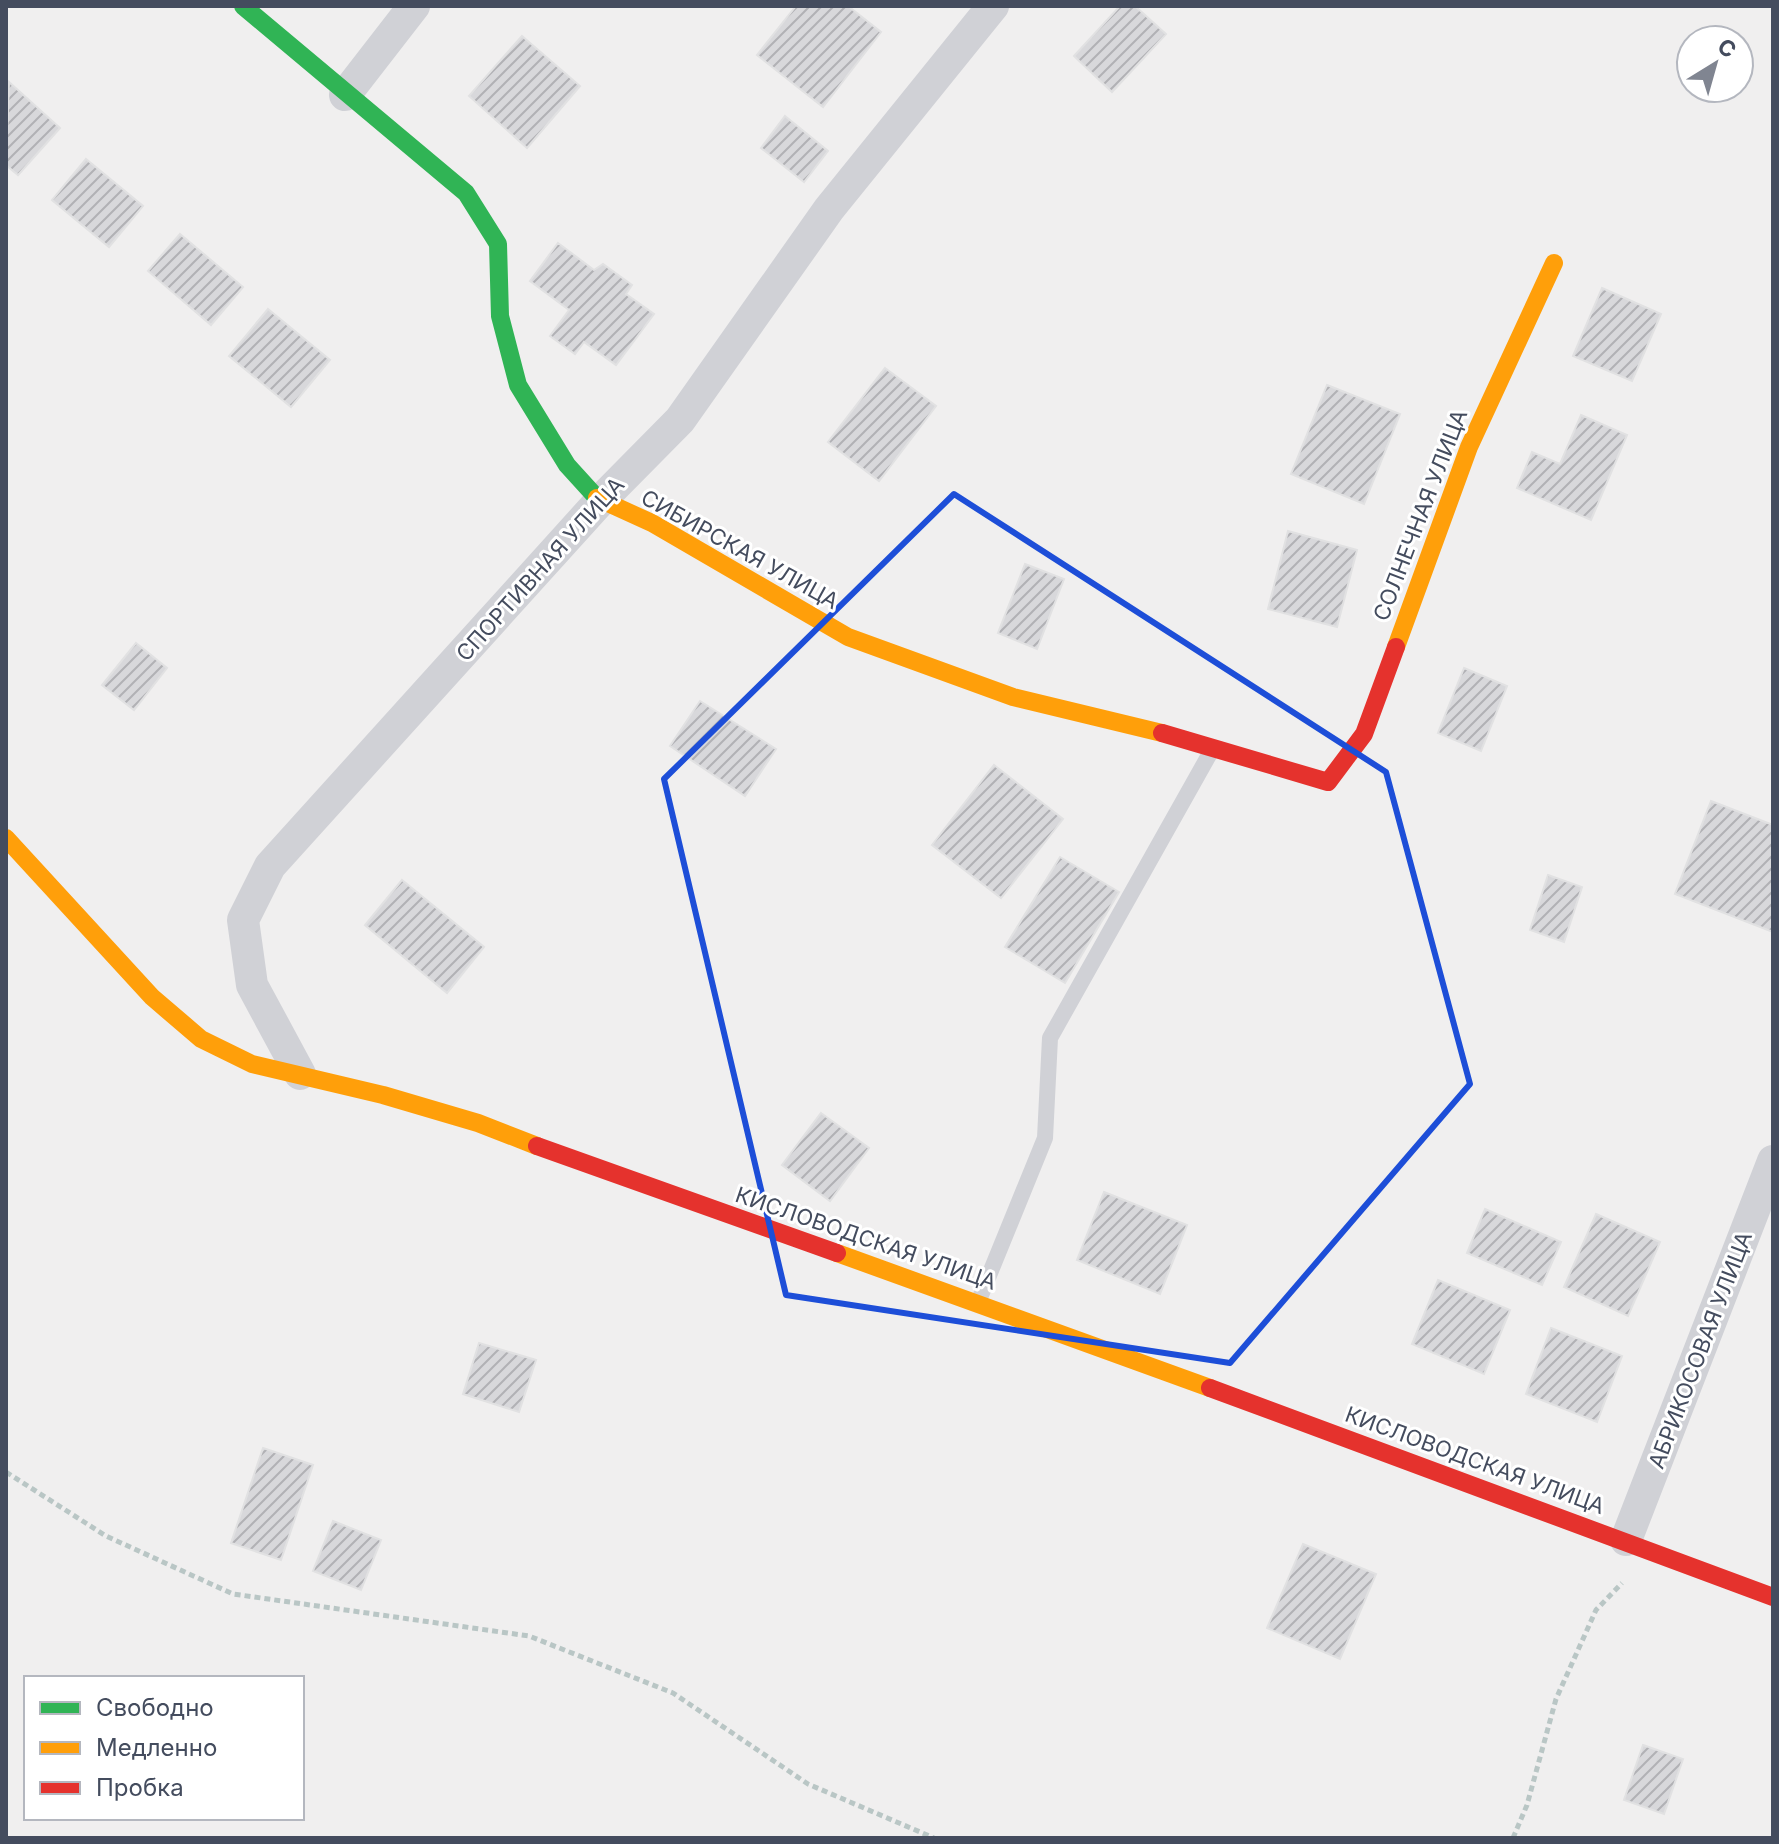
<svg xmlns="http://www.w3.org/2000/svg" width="1779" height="1844" viewBox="0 0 1779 1844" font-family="Inter,sans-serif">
<defs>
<pattern id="building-hatch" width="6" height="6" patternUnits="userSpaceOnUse" patternTransform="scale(2)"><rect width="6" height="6" fill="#d8d8db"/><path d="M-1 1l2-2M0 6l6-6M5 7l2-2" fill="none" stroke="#b1b1b5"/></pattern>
</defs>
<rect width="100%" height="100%" fill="#f0efef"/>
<g fill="url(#building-hatch)" stroke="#e1e1e2" stroke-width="2">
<polygon points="796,6 848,6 881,32 823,107 757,55"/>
<polygon points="1120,6 1135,6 1166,34 1112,92 1074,56"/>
<polygon points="522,36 580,86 527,148 469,96"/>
<polygon points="9,82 60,128 18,175 6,165"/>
<polygon points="785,116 828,151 804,182 761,148"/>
<polygon points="86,159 143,206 109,247 52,200"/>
<polygon points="180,234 243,287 211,325 148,271"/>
<polygon points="558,243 594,270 603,264 632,285 626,294 654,314 616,365 584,342 575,354 550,336 569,310 530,281"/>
<polygon points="1602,288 1661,314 1632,381 1573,356"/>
<polygon points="268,309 330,360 291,407 229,356"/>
<polygon points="885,368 936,406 879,481 828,442"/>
<polygon points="1327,385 1400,414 1364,504 1291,474"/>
<polygon points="1581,415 1627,435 1591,520 1517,488 1532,452 1560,464"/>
<polygon points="1288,531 1357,550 1337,627 1268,609"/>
<polygon points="1025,564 1064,579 1037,649 998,633"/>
<polygon points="136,643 167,668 134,710 102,685"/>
<polygon points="1464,668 1507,686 1481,751 1438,733"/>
<polygon points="700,701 776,749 745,796 670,746"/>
<polygon points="994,765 1063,819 1001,898 932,845"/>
<polygon points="1711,801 1773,825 1773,932 1675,894"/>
<polygon points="1060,857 1119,892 1065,983 1005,947"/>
<polygon points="1548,875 1582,887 1564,942 1530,930"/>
<polygon points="402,880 484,947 447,993 365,925"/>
<polygon points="821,1113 869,1148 830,1201 782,1165"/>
<polygon points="1104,1192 1187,1225 1160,1294 1077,1260"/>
<polygon points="1485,1209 1561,1242 1542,1285 1467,1253"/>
<polygon points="1596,1214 1660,1242 1628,1316 1564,1287"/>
<polygon points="1438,1280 1510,1310 1484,1374 1412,1344"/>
<polygon points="1551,1328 1622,1356 1597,1422 1526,1394"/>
<polygon points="479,1343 536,1360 519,1412 463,1394"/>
<polygon points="263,1448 313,1465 281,1560 231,1543"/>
<polygon points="333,1521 381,1540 361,1590 313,1571"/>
<polygon points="1303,1544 1376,1574 1340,1659 1267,1628"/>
<polygon points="1643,1745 1683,1759 1664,1814 1624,1800"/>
</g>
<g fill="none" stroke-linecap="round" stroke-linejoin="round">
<g stroke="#b9c6c5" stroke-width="5" stroke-dasharray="6 4" stroke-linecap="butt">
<polyline points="6,1472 106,1536 233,1594 529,1636 673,1693 808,1784 934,1838"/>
<polyline points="1513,1838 1527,1805 1556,1699 1596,1610 1622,1583"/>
</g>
<polyline stroke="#d0d1d6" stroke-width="16" points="979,1300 1045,1138 1050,1038 1213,748"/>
<g stroke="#d0d1d6" stroke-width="32">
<polyline points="345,95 414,6"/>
<polyline points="300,1074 252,985 243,920 270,866 600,501 680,420 829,209 993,6"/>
<polyline points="1626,1540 1773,1161"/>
</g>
<polyline stroke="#30b455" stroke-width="18" points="243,6 466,193 498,244 500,316 518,385 567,465 597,498"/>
<g stroke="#ff9f0a" stroke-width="18">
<polyline points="597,498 652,523 848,637 1013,697 1162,733"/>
<polyline points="1396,647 1469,447 1554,263"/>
<polyline points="6,838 152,997 201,1039 252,1064 383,1095 478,1123 537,1146"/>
<polyline points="837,1253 1210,1388"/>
</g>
<g stroke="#e5322d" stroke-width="18">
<polyline points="1162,733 1328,782 1364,734 1396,647"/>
<polyline points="537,1146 837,1253"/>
<polyline points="1210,1388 1773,1597"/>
</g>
</g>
<path fill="none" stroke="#1d4ed8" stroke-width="6" stroke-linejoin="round" d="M 954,494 L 1386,772 L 1470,1084 L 1230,1363 L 786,1295 L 664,779 Z"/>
<g text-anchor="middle" stroke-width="6" stroke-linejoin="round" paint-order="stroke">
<g font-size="22" fill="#444c5e" stroke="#fff">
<text transform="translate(1420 515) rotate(-69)" y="8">СОЛНЕЧНАЯ УЛИЦА</text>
<text transform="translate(740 549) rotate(29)" y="8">СИБИРСКАЯ УЛИЦА</text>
<text transform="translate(540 569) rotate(-48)" y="8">СПОРТИВНАЯ УЛИЦА</text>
<text transform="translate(866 1238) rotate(19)" y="8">КИСЛОВОДСКАЯ УЛИЦА</text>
<text transform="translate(1700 1350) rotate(-69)" y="8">АБРИКОСОВАЯ УЛИЦА</text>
<text transform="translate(1475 1460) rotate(20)" y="8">КИСЛОВОДСКАЯ УЛИЦА</text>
</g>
</g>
<rect width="1779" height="1844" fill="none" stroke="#444c5e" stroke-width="16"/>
<rect x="24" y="1676" width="280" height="144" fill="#ffffff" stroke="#b4b7bf" stroke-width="2"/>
<rect x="40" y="1702" width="40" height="12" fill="#30b455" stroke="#b4b7bf" stroke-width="2"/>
<text x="96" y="1716" font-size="24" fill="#444c5e">Свободно</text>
<rect x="40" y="1742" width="40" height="12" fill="#ff9f0a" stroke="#b4b7bf" stroke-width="2"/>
<text x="96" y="1756" font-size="24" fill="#444c5e">Медленно</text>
<rect x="40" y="1782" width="40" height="12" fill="#e5322d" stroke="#b4b7bf" stroke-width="2"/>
<text x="96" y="1796" font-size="24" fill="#444c5e">Пробка</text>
<g transform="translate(1715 64) rotate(37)"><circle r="38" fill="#ffffff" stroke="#b4b7bf" stroke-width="2"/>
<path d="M0-6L14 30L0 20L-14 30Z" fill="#808591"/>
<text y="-12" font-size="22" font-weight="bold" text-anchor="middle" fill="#444c5e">С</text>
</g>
</svg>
